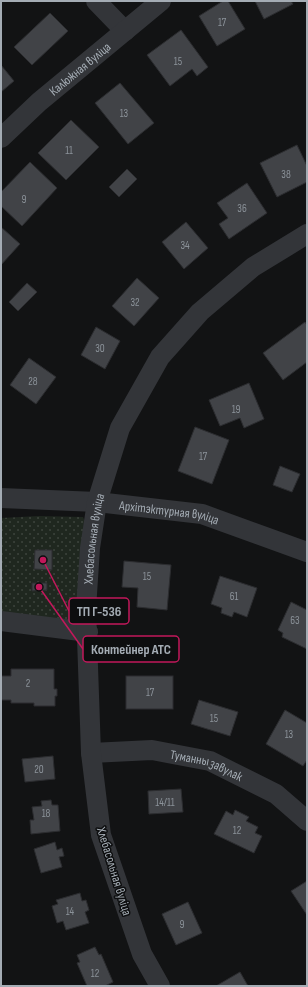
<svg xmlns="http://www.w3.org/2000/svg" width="308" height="987" viewBox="0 0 308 987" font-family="'Sofia Sans Condensed',sans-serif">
<defs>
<pattern id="grass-dots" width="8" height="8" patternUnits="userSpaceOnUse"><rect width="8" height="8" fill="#1f271f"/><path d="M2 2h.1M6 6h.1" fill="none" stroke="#3d443d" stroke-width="1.8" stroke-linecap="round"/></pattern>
</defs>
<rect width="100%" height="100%" fill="#121314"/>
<polygon fill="url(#grass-dots)" points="39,516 83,517 88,529 81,622 1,614 1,518"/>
<g fill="#414347" stroke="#2c2d30">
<polygon points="223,1 228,1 245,29 217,46 199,16"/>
<polygon points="255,1 291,1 293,4 264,19"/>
<polygon points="50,13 68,31 32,65 14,47"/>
<polygon points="181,30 208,67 197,76 192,69 170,86 147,55"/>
<polygon points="1,65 14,81 1,92"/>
<polygon points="120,83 154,123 128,144 95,103"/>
<polygon points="71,120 99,147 66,180 38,153"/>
<polygon points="297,145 307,166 307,182 277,197 260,163"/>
<polygon points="30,162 57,188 22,226 1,206 1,192"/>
<polygon points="127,169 137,179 119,197 109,187"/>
<polygon points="247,183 267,213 229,239 219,224 228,218 217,203"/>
<polygon points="186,222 208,248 184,269 162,242"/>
<polygon points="1,227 20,244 1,265"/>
<polygon points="137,278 159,298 134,326 112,306"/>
<polygon points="27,283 37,292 18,311 9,302"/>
<polygon points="305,322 307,325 307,362 283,380 263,353"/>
<polygon points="96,327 120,341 105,369 81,355"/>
<polygon points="29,358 56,377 36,404 10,385"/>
<polygon points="249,383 264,419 244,428 240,418 220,426 209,400"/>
<polygon points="195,427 229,440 212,484 178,471"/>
<polygon points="280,466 300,474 292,492 273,485"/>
<polygon points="35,550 52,550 52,570 34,569"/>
<polygon points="124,561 171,565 167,610 137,607 138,588 122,587"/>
<polygon points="220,576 257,588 247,617 234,612 232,617 221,613 222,608 211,604"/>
<polygon points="32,583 47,583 47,590 32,591"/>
<polygon points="291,602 307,610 307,649 282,637 283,633 278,630"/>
<polygon points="11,669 54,669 54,689 57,689 57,696 55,696 55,706 34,706 34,703 11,703 11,700 1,700 1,676 11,676"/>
<rect x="126" y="676" width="47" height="33"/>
<polygon points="199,700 238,712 230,736 191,724"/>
<polygon points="285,710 307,723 307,760 303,766 266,744"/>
<polygon points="53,756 55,779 25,782 22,759"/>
<polygon points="181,789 183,812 149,814 148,791"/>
<polygon points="51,800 52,805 58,805 60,831 31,834 30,820 34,820 32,807 42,806 41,801"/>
<polygon points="235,810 249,817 246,821 258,827 255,833 262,836 254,853 214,834 226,811 233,815"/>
<polygon points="55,842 57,850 62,848 64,856 59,857 62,867 41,873 34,849"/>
<polygon points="307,881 307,915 291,891"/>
<polygon points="80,893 82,901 86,900 89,910 85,912 89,923 66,930 63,921 57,923 52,906 58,904 56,900"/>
<polygon points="188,902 202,933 176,945 162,914"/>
<polygon points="95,947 99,955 101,954 113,982 105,986 87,986 77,963 80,962 77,955"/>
<polygon points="240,972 248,986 216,986"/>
</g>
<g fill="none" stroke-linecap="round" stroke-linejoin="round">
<g stroke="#333539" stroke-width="20">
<polyline points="96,1 125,31"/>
<path id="s1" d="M 1,138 L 39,102 L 161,1"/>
<path id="s2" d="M 1,498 L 97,502 L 202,514 L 307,552"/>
<polyline points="1,621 88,632"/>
<path id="s3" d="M 91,753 L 152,750 L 210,761 L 276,794 L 307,821"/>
<path id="s4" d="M 160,986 L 142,954 L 101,835 L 91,753 L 86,609 L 90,548 L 97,502 L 120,428 L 160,357 L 200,312 L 253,267 L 307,234"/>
</g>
</g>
<g text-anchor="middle" stroke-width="3" stroke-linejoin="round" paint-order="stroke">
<g font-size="11" fill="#8b9299">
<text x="222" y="26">17</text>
<text x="178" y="65">15</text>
<text x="124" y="117">13</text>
<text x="69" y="154">11</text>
<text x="286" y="178">38</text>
<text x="24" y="203">9</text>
<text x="242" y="212">36</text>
<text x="185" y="249">34</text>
<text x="135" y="306">32</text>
<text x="100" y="352">30</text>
<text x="33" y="385">28</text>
<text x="236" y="413">19</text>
<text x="203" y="460">17</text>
<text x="147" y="580">15</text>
<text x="234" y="600">61</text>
<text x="295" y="624">63</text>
<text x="28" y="687">2</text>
<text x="150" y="696">17</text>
<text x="214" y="722">15</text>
<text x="289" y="738">13</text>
<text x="39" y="773">20</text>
<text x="165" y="806">14/11</text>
<text x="46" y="817">18</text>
<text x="237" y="834">12</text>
<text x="70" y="915">14</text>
<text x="182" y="928">9</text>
<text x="95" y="977">12</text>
</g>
<g font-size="13" fill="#a4acb4" stroke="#0d0e0f">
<text dy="5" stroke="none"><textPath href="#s1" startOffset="105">Калюжная вуліца</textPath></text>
<text dy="5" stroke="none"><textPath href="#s2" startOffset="169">Архітэктурная вуліца</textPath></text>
<text dy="5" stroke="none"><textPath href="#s4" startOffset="460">Хлебасольная вуліца</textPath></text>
<text dy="5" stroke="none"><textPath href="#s3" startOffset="118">Туманны завулак</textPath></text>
<text transform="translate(115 871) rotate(73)" y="5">Хлебасольная вуліца</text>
</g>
</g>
<path fill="none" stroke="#c2185b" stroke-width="1.5" d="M43 560L69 611M39 587L83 649"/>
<g fill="#c2185b" stroke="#0d0e0f" stroke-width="1.5">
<circle cx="43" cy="560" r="4"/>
<circle cx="39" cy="587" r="4"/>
</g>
<g fill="#0d0e0f" stroke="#c2185b" stroke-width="1.5">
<rect x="69" y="598" width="60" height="26" rx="4"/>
<rect x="83" y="636" width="96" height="26" rx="4"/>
</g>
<g font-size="14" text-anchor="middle" font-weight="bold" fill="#a4acb4">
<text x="99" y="616">ТП Г-536</text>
<text x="131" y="654">Контейнер АТС</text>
</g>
<rect width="308" height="987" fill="none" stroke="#a4acb4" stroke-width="4"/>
</svg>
